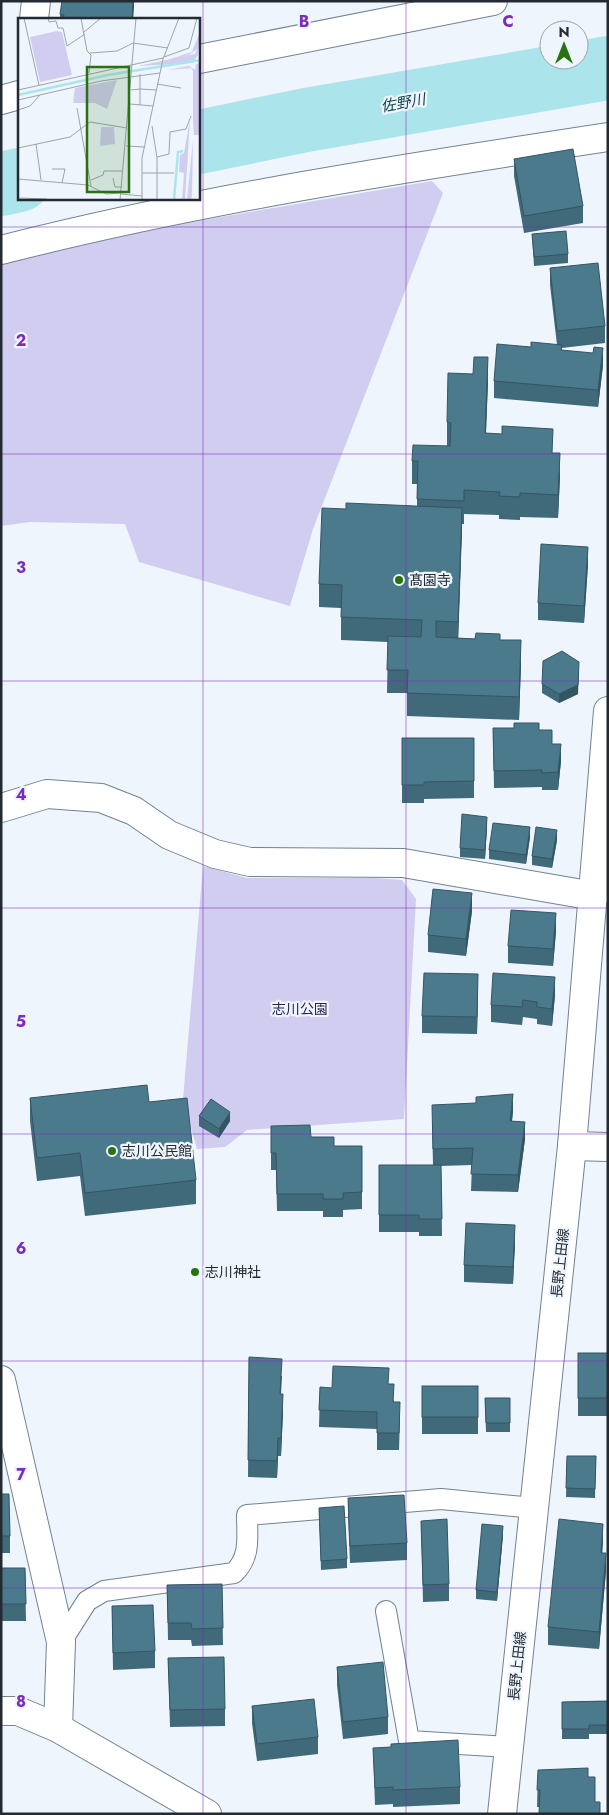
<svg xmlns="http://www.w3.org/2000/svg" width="609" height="1815" viewBox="0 0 609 1815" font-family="Jost,'Noto Sans JP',sans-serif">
<rect width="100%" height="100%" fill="#eef5fd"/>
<g fill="#d1cdf0">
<polygon points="432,181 443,193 313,529 290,606 139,562 125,524 30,522 1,526 1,264 167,226"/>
<polygon points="203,866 247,878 375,878 402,880 416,899 404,1119 247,1130 225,1147 197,1149 183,1099"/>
</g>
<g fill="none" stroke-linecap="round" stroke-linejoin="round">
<g stroke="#abe5eb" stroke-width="64">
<polyline points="199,142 306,120 608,68"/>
<polyline points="1,184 19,180"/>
</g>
<g stroke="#718292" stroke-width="22">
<g id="service">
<polyline points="386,1611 409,1741 509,1747"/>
<path d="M 61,1642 L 87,1601 L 104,1591 L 234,1573 C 251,1556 247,1538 247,1515 L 441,1499 L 534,1508"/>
</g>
</g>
<g stroke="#718292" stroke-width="30">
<g id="minor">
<polyline points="34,19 36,1"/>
<polyline points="199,59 493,1"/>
<polyline points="1,100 19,95"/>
<path d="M 1,250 C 201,199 404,168 608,137"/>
<polyline points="1,808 47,794 101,798 134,811 169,835 215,854 250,862 403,863 594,896"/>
<polyline points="572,1146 608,1147"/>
<polyline points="1,1380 61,1642 58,1728"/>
<polyline points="1,1711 18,1711 58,1728 207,1814"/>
</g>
</g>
<g stroke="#718292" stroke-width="30">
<polyline id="primary" points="502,1814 572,1146 608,711"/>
</g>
<use href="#service" stroke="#fff" stroke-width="20"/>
<use href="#minor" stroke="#fff" stroke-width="28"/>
<use href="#primary" stroke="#fff" stroke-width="28"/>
</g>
<g fill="#406979">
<polygon points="134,1 133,19 60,19 60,14"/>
<polygon points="514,159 583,206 583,223 524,233 514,176"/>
<polygon points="532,234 568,254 568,263 534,266"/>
<polygon points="550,268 605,326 605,343 562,348 562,350 603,365 598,407 494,398 494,381 531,347 557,345 550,285"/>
<polygon points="488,380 486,433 553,453 560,476 558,518 520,517 520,520 499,519 499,515 464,514 464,524 462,524 458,638 500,640 521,663 519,720 407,716 407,693 387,693 388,642 341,640 341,608 319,607 319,584 346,509 417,506 417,484 412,484 412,461 450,446 447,446 447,422"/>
<polygon points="588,564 584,623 538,620 538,603"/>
<polygon points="542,684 578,694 559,703 542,693"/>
<polygon points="493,728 539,730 552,744 561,761 558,790 542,790 542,787 494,788"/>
<polygon points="402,738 474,738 474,798 424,799 424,803 402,803"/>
<polygon points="487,826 485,859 460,857 460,848"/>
<polygon points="530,837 526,864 489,859 489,850"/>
<polygon points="557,840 552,868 532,865 532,856"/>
<polygon points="472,911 466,956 428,952 428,935"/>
<polygon points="556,931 553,966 508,963 508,946"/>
<polygon points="478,992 477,1034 422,1033 422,1016"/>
<polygon points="555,995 552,1026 537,1024 537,1019 523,1017 522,1025 491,1022 491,1005"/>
<polygon points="30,1098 149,1102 196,1180 196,1204 85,1216 80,1176 37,1181 30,1121"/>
<polygon points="513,1111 512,1121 525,1139 518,1192 471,1191 472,1165 441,1166 442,1236 419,1236 419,1232 379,1232 379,1165 433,1165 432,1122"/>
<polygon points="199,1116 230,1121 219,1138 199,1126"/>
<polygon points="271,1126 311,1137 334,1146 362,1146 362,1209 343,1210 343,1217 323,1217 323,1211 277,1211 276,1170 271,1170"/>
<polygon points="515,1242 513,1284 464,1282 464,1265"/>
<rect x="578" y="1353" width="30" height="63"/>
<polygon points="249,1357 282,1376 281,1394 283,1411 281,1456 278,1456 277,1478 248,1477"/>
<polygon points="389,1384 394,1402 400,1419 399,1450 377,1450 377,1429 319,1427 320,1387 332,1388"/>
<rect x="422" y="1386" width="56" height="48"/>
<polygon points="485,1398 510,1398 510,1432 486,1432"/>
<polygon points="567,1456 596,1456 595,1498 566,1497"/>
<polygon points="1,1494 10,1536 10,1553 1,1553"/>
<polygon points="348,1498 407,1543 407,1560 350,1563 348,1515"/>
<polygon points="319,1508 347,1559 347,1568 321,1570"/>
<polygon points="421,1521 449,1584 449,1601 423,1602"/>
<polygon points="503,1535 497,1601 476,1599 476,1590"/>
<polygon points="603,1541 602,1553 606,1571 599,1649 548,1645 548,1627"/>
<polygon points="1,1568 25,1568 26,1621 1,1621"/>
<polygon points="222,1584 223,1645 192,1646 191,1640 168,1640 167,1585"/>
<polygon points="112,1606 155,1651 155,1668 113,1670"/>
<polygon points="168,1658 225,1709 225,1726 170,1727"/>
<polygon points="337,1667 388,1717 388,1734 343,1739 337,1685"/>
<polygon points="608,1701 608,1734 589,1734 589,1739 562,1739 562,1702"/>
<polygon points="252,1706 318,1737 318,1754 257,1761 252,1723"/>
<polygon points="373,1748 460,1787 460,1804 393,1807 393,1804 375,1805"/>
<polygon points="538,1770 588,1777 595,1802 600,1814 539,1814 540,1807 537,1807"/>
</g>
<g fill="#345563">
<polygon points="133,1 134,1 134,7 133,19 132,19"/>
<polygon points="603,348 603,365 598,407 598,390"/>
<polygon points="488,357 488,380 485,456 485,433"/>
<polygon points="560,453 560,476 558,518 558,495"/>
<polygon points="462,508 462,531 458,645 458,622"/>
<polygon points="588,547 588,564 584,623 584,606"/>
<polygon points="521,640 521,663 519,720 519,697"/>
<polygon points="579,671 578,694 559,703 559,694"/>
<polygon points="561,744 561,761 558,790 558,772"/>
<polygon points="487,817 487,826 485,859 485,850"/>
<polygon points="530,827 530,837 526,864 526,855"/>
<polygon points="557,830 557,840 552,868 552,859"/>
<polygon points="472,893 472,911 466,956 466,939"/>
<polygon points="556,913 556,931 553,966 553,949"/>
<polygon points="478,974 478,992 477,1034 477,1017"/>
<polygon points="555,977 555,995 552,1026 552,1009"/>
<polygon points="513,1094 513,1111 510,1138 510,1121"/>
<polygon points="230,1112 230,1121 219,1138 219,1129"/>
<polygon points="525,1122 525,1139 518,1192 518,1175"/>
<polygon points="515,1225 515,1242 513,1284 513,1267"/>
<polygon points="283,1394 283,1411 281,1456 281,1438"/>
<polygon points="278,1438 278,1456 277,1478 277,1461"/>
<polygon points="603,1524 603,1541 601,1570 601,1553"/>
<polygon points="503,1526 503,1535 497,1601 497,1592"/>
<polygon points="606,1553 606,1571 599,1649 599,1632"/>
</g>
<g fill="#4b7a8d" stroke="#345563">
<polygon points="62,1 133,1 132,19 63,19 64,15 60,14"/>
<polygon points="573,149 583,206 524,216 514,159"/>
<polygon points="566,231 568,254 534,257 532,234"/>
<polygon points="598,263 605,326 557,331 550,268"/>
<polygon points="531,342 562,345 561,350 593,353 594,347 603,348 598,390 494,381 497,344 531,347"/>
<polygon points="474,357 488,357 485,433 502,434 502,426 553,429 552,453 560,453 558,495 520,493 520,497 499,496 500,492 464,490 464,501 417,499 418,461 412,461 413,445 450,446 451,423 447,422 448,373 473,374"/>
<polygon points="346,503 462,508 458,622 436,621 436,637 475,639 476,633 500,634 500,640 521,640 519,697 407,693 408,670 387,670 388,636 421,637 422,620 341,617 342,585 319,584 322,508 346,509"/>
<polygon points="541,544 588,547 584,606 538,603"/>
<polygon points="562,651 579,662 578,685 559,694 542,684 543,661"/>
<polygon points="514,723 539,723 539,730 552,730 552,744 561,744 558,772 542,773 542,770 494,771 493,728 514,728"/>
<polygon points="402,738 474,738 474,781 424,782 424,785 402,785"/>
<polygon points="462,814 487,817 485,850 460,848"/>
<polygon points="493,823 530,827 526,855 489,850"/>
<polygon points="536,827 557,830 552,859 532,856"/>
<polygon points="433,889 472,893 466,939 428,935"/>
<polygon points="511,910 556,913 553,949 508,946"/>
<polygon points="424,973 478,974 477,1017 422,1016"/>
<polygon points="493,973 555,977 552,1009 537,1007 537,1002 523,1000 522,1007 491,1005"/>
<polygon points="147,1085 149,1102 187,1098 196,1180 85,1193 80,1153 37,1158 30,1098"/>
<polygon points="513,1094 510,1121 525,1122 518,1175 471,1174 473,1148 433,1149 432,1105 476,1103 476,1097"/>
<polygon points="211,1099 230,1112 219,1129 199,1116"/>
<polygon points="310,1125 311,1137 334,1137 334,1146 362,1146 362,1192 343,1193 343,1199 323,1199 323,1194 277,1194 276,1153 271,1153 271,1126"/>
<polygon points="379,1165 441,1165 442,1219 419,1219 419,1215 379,1215"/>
<polygon points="466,1223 515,1225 513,1267 464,1265"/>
<rect x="578" y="1353" width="30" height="45"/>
<polygon points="249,1357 282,1359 280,1394 283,1394 281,1438 278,1438 277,1461 248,1460"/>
<polygon points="333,1366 389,1368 388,1384 394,1384 393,1402 400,1402 399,1433 377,1433 377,1412 319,1410 320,1387 332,1388"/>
<rect x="422" y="1386" width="56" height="31"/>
<polygon points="485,1398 510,1398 510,1423 486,1423"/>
<polygon points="567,1456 596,1456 595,1489 566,1488"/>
<polygon points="1,1494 9,1494 10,1536 1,1536"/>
<polygon points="404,1495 407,1543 350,1546 348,1498"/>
<polygon points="344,1506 347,1559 321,1561 319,1508"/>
<polygon points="447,1519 449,1584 423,1585 421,1521"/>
<polygon points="559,1519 603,1524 601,1553 606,1553 599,1632 548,1627"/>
<polygon points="482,1524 503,1526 497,1592 476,1590"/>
<polygon points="1,1568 25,1568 26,1604 1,1604"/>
<polygon points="222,1584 223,1628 192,1629 191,1623 168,1623 167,1585"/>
<polygon points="153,1605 155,1651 113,1653 112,1606"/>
<polygon points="224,1657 225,1709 170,1710 168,1658"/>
<polygon points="383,1662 388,1717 343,1722 337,1667"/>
<polygon points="314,1699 318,1737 257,1744 252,1706"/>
<polygon points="608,1701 608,1725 589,1725 589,1729 562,1729 562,1702"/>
<polygon points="458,1740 460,1787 393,1790 393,1787 375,1788 373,1748 391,1747 391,1744"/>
<polygon points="588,1768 588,1777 595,1777 595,1802 600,1802 600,1814 539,1813 540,1790 537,1790 538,1770"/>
</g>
<path fill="none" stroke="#7b2cbf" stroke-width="1" stroke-opacity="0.55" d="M 203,1 L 203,1814M 406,1 L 406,1814M 1,227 L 608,227M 1,454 L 608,454M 1,681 L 608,681M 1,908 L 608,908M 1,1134 L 608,1134M 1,1361 L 608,1361M 1,1588 L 608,1588"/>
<g fill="#297111" stroke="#eef5fd" stroke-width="2">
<circle cx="399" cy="580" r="5"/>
<circle cx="112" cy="1151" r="5"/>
<circle cx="195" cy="1272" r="5"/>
</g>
<g text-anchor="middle" stroke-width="4.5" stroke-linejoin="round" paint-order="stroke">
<g font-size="14" fill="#232a31" stroke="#eef5fd" text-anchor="start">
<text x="409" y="585">髙園寺</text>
<text x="122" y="1156">志川公民館</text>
<text x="205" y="1277">志川神社</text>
</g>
<g font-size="14" fill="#2d2154" stroke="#eef5fd">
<text x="300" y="1014">志川公園</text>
</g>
<g font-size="14" fill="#232a31" stroke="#eef5fd">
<text transform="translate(560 1263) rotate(-84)" y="5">長野上田線</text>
<text transform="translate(517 1666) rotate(-84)" y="5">長野上田線</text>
</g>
<g font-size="15" font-style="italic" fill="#11454a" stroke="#eef5fd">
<text transform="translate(403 103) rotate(-10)" y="5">佐野川</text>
</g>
</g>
<g transform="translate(18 18)">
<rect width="182" height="182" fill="#eef5fd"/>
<path d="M 39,13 L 44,14 L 54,57 L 22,64 L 12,19 ZM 182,13 L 180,37 L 175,45 L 120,48 L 177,36 L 179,31 L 171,37 L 149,42 L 174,34 ZM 182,45 L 182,117 L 176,117 L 176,104 L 175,118 L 175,53 L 173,50 L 149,52 L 171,48 L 177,52 L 178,46 ZM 99,62 L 89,91 L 77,85 L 55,85 L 57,70 ZM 172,102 L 167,182 L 164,182 L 166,155 L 161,154 L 162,137 L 166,135 ZM 83,109 L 96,109 L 97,126 L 82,128 ZM 175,122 L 174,177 L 173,182 L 169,182 Z" fill="#d1cdf0"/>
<path fill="none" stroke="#abe5eb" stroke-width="2.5" d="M 0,77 L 90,57 L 183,42M 156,182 L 160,134 L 165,133"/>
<path fill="none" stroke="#9da4ab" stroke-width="1" d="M 6,0 L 21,67M 30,0 L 31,4 L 38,3 L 40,10 L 45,10 L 49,28 L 67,16M 63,0 L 69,33 L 73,37 L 71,55M 66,14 L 83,0M 72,35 L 99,33 L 115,25 L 150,30M 146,39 L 171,30 L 179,0M 122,56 L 122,71 L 138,72M 139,66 L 163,70M 0,72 L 145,40M 113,72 L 122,71 L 122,87M 0,82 L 83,63 L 142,55M 112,86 L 135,88M 59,90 L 73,168M 0,92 L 12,88 L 22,77M 134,108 L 139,140 L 139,182M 18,126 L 23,162M 108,128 L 127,129M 0,130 L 52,119 L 72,104 L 109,110M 139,139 L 151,136 L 152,114 L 168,111 L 173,98M 34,151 L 47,151 L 44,165M 124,155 L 156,155M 95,160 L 97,169 L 104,169M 0,161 L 70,167 L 88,176 L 103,175M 73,162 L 85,157 L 86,153 L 104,153M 103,176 L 124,178M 0,180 L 29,181M 102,182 L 118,0M 124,182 L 124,140 L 145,41 L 161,0"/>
<path fill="#297111" fill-opacity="0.15" stroke="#297111" stroke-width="2.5" d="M 69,49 L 111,49 L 111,174 L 69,174 Z"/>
<rect width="182" height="182" fill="none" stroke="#232a31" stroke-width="2.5"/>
</g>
<g font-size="16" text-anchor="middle" font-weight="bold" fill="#7b2cbf" stroke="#eef5fd" stroke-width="4.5" stroke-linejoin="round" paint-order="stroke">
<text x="304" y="27">B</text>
<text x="508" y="27">C</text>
<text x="21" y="346">2</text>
<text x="21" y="573">3</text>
<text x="21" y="800">4</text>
<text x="21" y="1027">5</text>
<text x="21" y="1254">6</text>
<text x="21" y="1480">7</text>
<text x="21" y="1707">8</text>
</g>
<rect width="609" height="1815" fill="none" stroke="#232a31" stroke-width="5"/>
<g transform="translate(564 45)"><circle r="24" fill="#eef5fd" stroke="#9da4ab"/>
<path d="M0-4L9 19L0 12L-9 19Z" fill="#297111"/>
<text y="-8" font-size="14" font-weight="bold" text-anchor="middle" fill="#232a31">N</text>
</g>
</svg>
